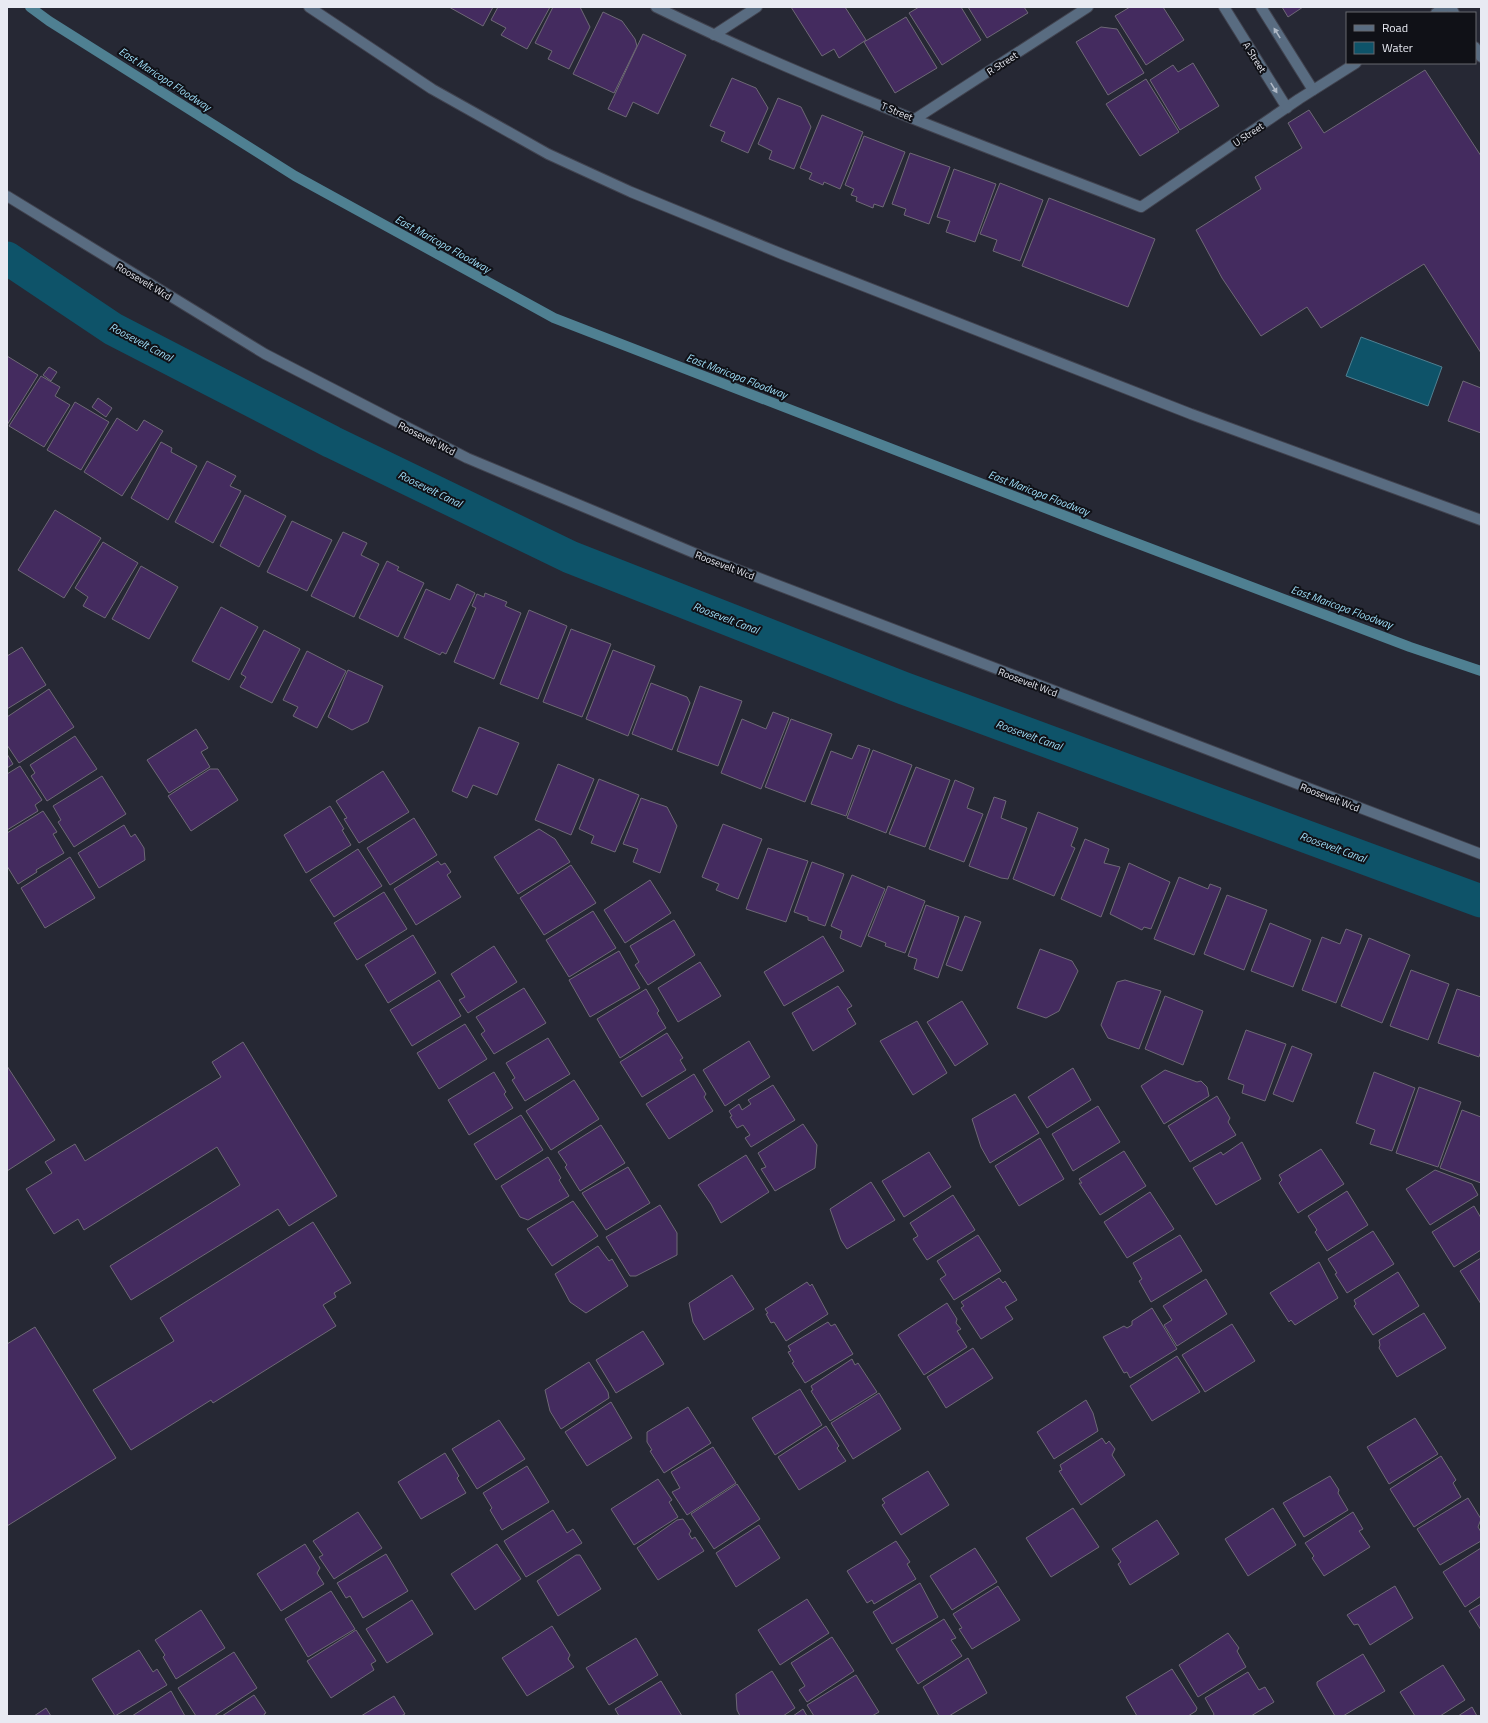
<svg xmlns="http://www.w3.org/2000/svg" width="1488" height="1723" viewBox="0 0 1488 1723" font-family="'Titillium Web',sans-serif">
<rect width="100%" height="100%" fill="#262834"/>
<polygon fill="#0e5369" stroke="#4f8092" points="1361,337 1442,367 1428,406 1346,376"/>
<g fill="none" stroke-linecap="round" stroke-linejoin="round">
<polyline stroke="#4f8092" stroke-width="10" points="30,7 49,21 295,176 554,318 1107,532 1410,647 1481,671"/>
<polyline stroke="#0e5369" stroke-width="33" points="7,258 113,329 332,442 570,557 903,688 1481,901"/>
</g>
<g fill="#442b5f" stroke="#6e6876">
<polygon points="449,7 493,7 483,26"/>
<polygon points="498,7 550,7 527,49 501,35 506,28 491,20"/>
<polygon points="553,7 580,7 590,27 569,69 548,59 552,51 535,43"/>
<polygon points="791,7 845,7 866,40 839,58 834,49 822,56"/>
<polygon points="919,7 961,7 981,40 942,65 909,13"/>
<polygon points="968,7 1024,7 1028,13 987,38"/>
<polygon points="1130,7 1163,7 1184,40 1146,65 1115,16"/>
<polygon points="1282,7 1303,7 1288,17"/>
<polygon points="603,12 622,21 635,39 637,46 614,93 573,74"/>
<polygon points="906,17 937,68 895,93 864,42"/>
<polygon points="1101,27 1117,29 1144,73 1108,95 1076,42"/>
<polygon points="643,34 686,55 658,114 633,102 626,117 608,109"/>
<polygon points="1193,63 1219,106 1180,130 1150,80 1173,65 1178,72"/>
<polygon points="1425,70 1481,156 1481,353 1424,264 1321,328 1307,307 1261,336 1222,278 1196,230 1261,189 1255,177 1302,148 1288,123 1309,110 1324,133"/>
<polygon points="732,78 756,88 768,108 748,153 721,141 725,132 710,126"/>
<polygon points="1146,79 1179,132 1140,156 1106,104"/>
<polygon points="778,98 801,107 811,127 794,169 769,159 772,151 758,144"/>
<polygon points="822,115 863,132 840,189 824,182 823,185 809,179 812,173 800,168"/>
<polygon points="864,136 905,152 883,207 874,204 873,208 856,201 857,197 851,195 854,189 845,185"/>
<polygon points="910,153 950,167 929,224 904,215 906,209 892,204"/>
<polygon points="954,169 996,184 975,242 946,232 950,221 937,217"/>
<polygon points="1000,183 1043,200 1020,261 993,251 997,240 980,234"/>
<polygon points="1049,198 1155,239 1128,307 1022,266"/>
<polygon points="7,356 38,375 7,425"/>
<polygon points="49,367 57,372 51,381 43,375"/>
<polygon points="41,376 60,387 55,396 70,405 44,447 9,426"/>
<polygon points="1463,381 1481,388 1481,433 1448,421"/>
<polygon points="98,398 112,408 106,417 92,407"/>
<polygon points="75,402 109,422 81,470 47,450"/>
<polygon points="117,418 137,431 144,420 163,431 122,496 84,472"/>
<polygon points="161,442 172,448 171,452 197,466 168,520 131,498"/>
<polygon points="207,461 236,476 230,486 241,491 213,543 175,522"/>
<polygon points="245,495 286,516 259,567 220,546"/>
<polygon points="55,510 101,538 64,598 18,570"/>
<polygon points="292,521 332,540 307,591 267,572"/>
<polygon points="343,532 367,543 361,555 379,564 354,617 311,596"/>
<polygon points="103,542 138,563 105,618 83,606 88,597 75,588"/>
<polygon points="387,561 399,567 397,570 424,583 398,637 359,618"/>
<polygon points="141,566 178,587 149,639 112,619"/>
<polygon points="457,584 475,593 446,654 442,652 440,655 404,638 426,589 450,600"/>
<polygon points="485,593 507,602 505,606 521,613 494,679 454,662 476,608 472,606 477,594 484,597"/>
<polygon points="221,607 258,627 229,680 192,661"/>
<polygon points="529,610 567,626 538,699 500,684"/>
<polygon points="571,629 611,644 582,717 543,702"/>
<polygon points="264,630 300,649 272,703 240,687 246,677 241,674"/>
<polygon points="22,647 46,685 7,709 7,656"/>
<polygon points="613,650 655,666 628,736 586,719"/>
<polygon points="307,651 346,671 317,728 293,716 298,707 283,700"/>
<polygon points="348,670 383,686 368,722 352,730 328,717"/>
<polygon points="651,683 687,697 690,703 672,750 632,734"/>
<polygon points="700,686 742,701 718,766 677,751"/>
<polygon points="49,689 74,727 19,763 7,745 7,717"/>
<polygon points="773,712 789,718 761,789 721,773 742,719 766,729"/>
<polygon points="791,719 832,734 805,802 765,787"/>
<polygon points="479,727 519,743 497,795 473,785 467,798 452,791"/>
<polygon points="196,729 208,748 201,752 210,767 169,793 147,760"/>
<polygon points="75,736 97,769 47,801 31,776 35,773 30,765"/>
<polygon points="858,745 870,749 846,816 811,804 831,751 852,759"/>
<polygon points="873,750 912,765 886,833 847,818"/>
<polygon points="7,754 13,764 7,768"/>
<polygon points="558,764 594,779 571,835 535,820"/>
<polygon points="20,766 42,800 35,805 38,811 7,830 7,774"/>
<polygon points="916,767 950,780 925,847 889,834"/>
<polygon points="210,769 218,769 238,800 191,831 168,796"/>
<polygon points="383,771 409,812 359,843 344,819 347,818 336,801"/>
<polygon points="102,776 126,814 74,847 58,822 61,820 53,806"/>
<polygon points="599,779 639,795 615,852 591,843 594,836 579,829"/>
<polygon points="955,780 974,788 967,808 983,814 964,862 929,849"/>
<polygon points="994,797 1006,801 1001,818 1027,828 1008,879 1001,878 969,866"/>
<polygon points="641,798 667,807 677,826 660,873 633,862 638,849 623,844"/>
<polygon points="330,806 344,829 342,830 351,845 306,873 284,835"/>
<polygon points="43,811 57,832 53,834 64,853 36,870 37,872 18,884 7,866 7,833"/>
<polygon points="1038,812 1078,828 1071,846 1075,848 1054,896 1013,879"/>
<polygon points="414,818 437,855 390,885 367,848"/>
<polygon points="723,824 762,839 738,899 716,890 719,884 702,877"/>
<polygon points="124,825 131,837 135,834 144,848 145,860 99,888 78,853"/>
<polygon points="539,829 555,839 570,862 518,894 494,857"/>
<polygon points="1085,839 1109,849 1104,863 1120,867 1101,917 1061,899"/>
<polygon points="768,848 808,861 786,922 746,909"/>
<polygon points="358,849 382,886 334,917 310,880"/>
<polygon points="70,857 95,898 45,928 21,888"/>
<polygon points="438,861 441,865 445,863 451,872 447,875 461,897 416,925 394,889"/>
<polygon points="812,862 844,874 825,926 808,920 808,917 794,912"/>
<polygon points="1129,863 1170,882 1151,929 1144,927 1142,930 1110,914"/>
<polygon points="571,865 596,903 544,935 520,898"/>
<polygon points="852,875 885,889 861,947 840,938 842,931 831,926"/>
<polygon points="1179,877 1208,889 1210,884 1221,888 1194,955 1154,939"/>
<polygon points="650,880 671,913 625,943 604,910"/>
<polygon points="888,886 925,901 905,953 885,946 886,943 868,936"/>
<polygon points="384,892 407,929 357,960 334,923"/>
<polygon points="1227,895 1267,910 1244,970 1204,954"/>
<polygon points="926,905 959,917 938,978 914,969 917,959 908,956"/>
<polygon points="593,911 616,948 569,977 546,940"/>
<polygon points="965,916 981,922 962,971 946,965"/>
<polygon points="674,920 695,955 648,985 635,965 639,962 630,946"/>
<polygon points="1270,923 1311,940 1293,987 1251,971"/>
<polygon points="1346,929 1362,935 1336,1003 1302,990 1322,937 1340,944"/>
<polygon points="413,935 436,973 388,1003 365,965"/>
<polygon points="823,936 844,971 784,1006 764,972"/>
<polygon points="1369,938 1410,955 1382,1023 1341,1006"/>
<polygon points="494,946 517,982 468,1013 459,1000 465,997 451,974"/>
<polygon points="1040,949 1072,961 1078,971 1059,1011 1046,1018 1017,1008"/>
<polygon points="619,951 640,988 590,1017 569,980"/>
<polygon points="700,962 721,996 678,1022 658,988"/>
<polygon points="1411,970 1449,984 1428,1040 1390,1026"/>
<polygon points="439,980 461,1016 412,1046 390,1010"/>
<polygon points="1125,980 1161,991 1139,1049 1108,1038 1101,1025 1117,982"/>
<polygon points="838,986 852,1006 847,1009 856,1024 813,1051 792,1013"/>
<polygon points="524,988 546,1023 494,1054 481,1034 485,1031 476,1017"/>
<polygon points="646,989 659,1011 657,1013 666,1028 620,1058 597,1019"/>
<polygon points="1457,989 1481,997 1481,1051 1479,1057 1438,1043"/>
<polygon points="1165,996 1203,1011 1183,1065 1145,1049"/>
<polygon points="962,1001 988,1044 955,1066 927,1022"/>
<polygon points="917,1021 947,1073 913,1095 880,1041"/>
<polygon points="465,1024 487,1059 439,1089 417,1053"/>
<polygon points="1246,1030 1286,1044 1265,1101 1242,1093 1244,1085 1228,1079"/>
<polygon points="667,1033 683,1058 680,1060 686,1070 642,1097 620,1062"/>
<polygon points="548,1038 570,1074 525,1101 512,1080 515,1078 506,1063"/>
<polygon points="749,1041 770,1077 725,1106 703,1070"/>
<polygon points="243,1042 337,1196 289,1226 278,1209 131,1300 110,1266 240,1185 217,1147 84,1230 78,1219 54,1234 26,1189 52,1173 45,1162 75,1144 85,1161 221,1077 212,1062"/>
<polygon points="1292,1046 1312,1054 1293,1102 1273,1094"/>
<polygon points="7,1066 55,1140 7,1171"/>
<polygon points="1073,1068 1091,1100 1047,1128 1028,1097"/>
<polygon points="1165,1070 1197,1082 1201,1081 1207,1087 1209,1096 1164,1124 1141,1086"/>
<polygon points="494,1072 506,1092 504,1094 513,1108 469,1135 448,1100"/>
<polygon points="1374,1072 1415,1088 1392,1151 1370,1144 1375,1130 1356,1123"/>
<polygon points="694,1074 706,1094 704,1097 713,1111 669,1139 646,1104"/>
<polygon points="574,1080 599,1119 551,1150 526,1111"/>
<polygon points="773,1085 795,1120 751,1147 745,1138 750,1135 743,1125 737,1128 730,1117 732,1116 729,1111 739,1104 742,1110 751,1104 748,1100"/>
<polygon points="1419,1087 1461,1102 1438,1167 1396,1153"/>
<polygon points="1015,1094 1039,1133 990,1163 981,1147 972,1119"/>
<polygon points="1217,1096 1230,1118 1228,1122 1236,1135 1190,1162 1168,1126"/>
<polygon points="1098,1106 1120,1142 1073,1171 1052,1134"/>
<polygon points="1462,1110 1481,1117 1481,1183 1440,1168"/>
<polygon points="521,1115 543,1150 496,1180 474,1144"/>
<polygon points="803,1124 817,1145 815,1168 775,1191 761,1169 766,1167 758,1153"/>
<polygon points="601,1125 625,1163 580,1191 565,1167 567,1165 558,1152"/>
<polygon points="1040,1138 1064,1179 1019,1206 995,1166"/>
<polygon points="1242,1142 1261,1179 1216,1205 1193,1168 1221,1152 1223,1155"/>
<polygon points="1321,1149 1344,1184 1298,1213 1279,1183 1282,1180 1279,1175"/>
<polygon points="1124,1151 1146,1186 1100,1215 1079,1183 1082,1183 1079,1179"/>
<polygon points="929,1152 951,1187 904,1217 882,1181"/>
<polygon points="746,1155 769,1192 721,1223 711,1204 698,1185"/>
<polygon points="548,1157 561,1178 559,1180 569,1196 528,1220 520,1217 501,1186"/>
<polygon points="628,1167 650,1203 606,1230 582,1193"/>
<polygon points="1435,1170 1472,1184 1478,1195 1430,1225 1406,1189"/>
<polygon points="871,1182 895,1220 847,1249 841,1240 830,1209"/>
<polygon points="1347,1191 1368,1225 1327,1251 1315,1232 1317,1230 1308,1216"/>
<polygon points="1150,1192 1174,1229 1127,1258 1104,1222"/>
<polygon points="953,1195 975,1230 927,1260 913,1239 918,1236 910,1223"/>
<polygon points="573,1201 598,1236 552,1266 527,1229"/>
<polygon points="660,1205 677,1233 677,1255 636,1276 630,1276 606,1237"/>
<polygon points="1474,1206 1481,1218 1481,1250 1454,1267 1432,1232"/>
<polygon points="313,1222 351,1283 334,1293 336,1297 323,1305 336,1326 213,1403 211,1400 131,1450 93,1390 174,1341 160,1318"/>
<polygon points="1373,1231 1394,1264 1347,1293 1335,1274 1337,1273 1328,1259"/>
<polygon points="978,1235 1001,1271 954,1300 940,1279 946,1275 937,1261"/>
<polygon points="1180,1235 1202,1271 1151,1302 1139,1281 1142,1279 1133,1263"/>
<polygon points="598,1246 609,1261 612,1259 628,1286 586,1313 570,1302 555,1274"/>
<polygon points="1481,1258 1481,1304 1460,1271"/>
<polygon points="1319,1262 1338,1298 1295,1325 1291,1320 1289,1322 1270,1293"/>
<polygon points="1398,1272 1419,1306 1373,1335 1354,1306 1356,1304 1354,1300"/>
<polygon points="732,1275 754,1309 704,1340 693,1322 689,1303"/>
<polygon points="999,1278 1003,1283 1005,1281 1017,1300 1005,1307 1013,1319 981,1339 961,1308 964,1306 961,1302"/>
<polygon points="1206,1279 1227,1314 1177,1346 1164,1325 1172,1320 1163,1306"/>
<polygon points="807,1282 810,1286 812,1284 828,1314 786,1341 774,1322 771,1323 766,1314 768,1313 765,1309"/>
<polygon points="947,1303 957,1319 956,1323 961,1329 957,1331 967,1347 924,1375 898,1335"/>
<polygon points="1152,1308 1177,1349 1130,1378 1127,1372 1124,1373 1103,1337 1124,1326 1127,1328 1132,1325 1132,1321"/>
<polygon points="1424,1313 1446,1348 1397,1377 1379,1348 1380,1345 1379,1340"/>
<polygon points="828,1322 831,1326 835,1324 853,1354 805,1383 792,1363 794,1362 788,1352 791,1351 788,1346"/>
<polygon points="1232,1324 1255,1361 1205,1392 1182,1355"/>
<polygon points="35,1327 116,1458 7,1526 7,1344"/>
<polygon points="643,1331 664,1364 616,1393 596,1360"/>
<polygon points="973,1348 993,1378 946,1408 927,1377"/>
<polygon points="1177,1356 1200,1392 1152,1421 1130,1386"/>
<polygon points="852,1359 855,1365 858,1363 877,1392 830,1421 811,1391 813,1390 811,1386"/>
<polygon points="589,1362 608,1392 609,1398 561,1429 550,1411 545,1390"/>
<polygon points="800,1389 822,1425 775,1455 752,1418"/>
<polygon points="879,1393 901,1429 853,1459 831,1423"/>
<polygon points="1086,1400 1093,1413 1098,1431 1054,1459 1037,1432"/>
<polygon points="611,1402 632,1438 587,1466 565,1432"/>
<polygon points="688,1407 711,1443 664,1473 650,1451 652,1450 647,1442 647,1432"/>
<polygon points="1415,1418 1438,1454 1389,1484 1367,1447"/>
<polygon points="499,1420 525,1459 477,1489 452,1449"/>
<polygon points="826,1426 839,1446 837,1448 846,1461 799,1490 778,1457"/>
<polygon points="1102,1438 1106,1444 1109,1441 1115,1449 1112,1455 1125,1475 1081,1505 1059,1471 1062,1470 1060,1465"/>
<polygon points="713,1447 736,1483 687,1515 672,1492 680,1488 671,1472"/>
<polygon points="445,1453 459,1476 457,1478 466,1493 421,1519 398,1482"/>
<polygon points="1441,1456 1456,1480 1453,1483 1461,1497 1414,1527 1390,1489"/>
<polygon points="527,1466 549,1502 502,1530 490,1510 492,1508 483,1493"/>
<polygon points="928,1471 949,1505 901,1535 882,1505 885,1503 882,1499"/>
<polygon points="1330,1476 1339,1490 1338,1493 1348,1510 1304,1537 1283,1503"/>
<polygon points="658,1479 672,1500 669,1502 678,1517 634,1545 611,1509"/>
<polygon points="737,1484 760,1519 714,1549 691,1514"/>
<polygon points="1468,1498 1481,1519 1478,1527 1481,1532 1481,1541 1440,1565 1417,1529"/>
<polygon points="1073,1508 1099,1547 1051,1577 1026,1538"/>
<polygon points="1273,1508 1296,1545 1248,1576 1225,1539"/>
<polygon points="553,1510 567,1533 573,1529 582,1543 526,1577 504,1541"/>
<polygon points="358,1512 382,1548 334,1579 319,1557 323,1555 313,1541"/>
<polygon points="1353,1512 1363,1529 1359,1531 1370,1547 1324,1576 1312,1558 1314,1556 1305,1543"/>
<polygon points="683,1519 691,1531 689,1534 692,1539 695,1537 704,1551 658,1580 637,1548 677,1520"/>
<polygon points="1157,1520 1179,1554 1130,1585 1118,1564 1121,1562 1112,1549"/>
<polygon points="759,1525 780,1558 736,1587 716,1553"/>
<polygon points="896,1541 910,1562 907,1564 916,1579 874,1604 872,1600 867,1603 847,1571"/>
<polygon points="305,1544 320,1568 317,1573 324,1584 281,1611 257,1574"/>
<polygon points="497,1544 521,1579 475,1610 451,1574"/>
<polygon points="975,1548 997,1582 952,1610 930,1576"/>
<polygon points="1481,1548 1481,1596 1465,1607 1443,1572"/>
<polygon points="386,1554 408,1591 363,1618 350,1596 346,1598 337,1583"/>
<polygon points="576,1555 580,1555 601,1589 558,1616 537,1581"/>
<polygon points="920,1583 938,1617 892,1644 873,1612"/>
<polygon points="998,1586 1020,1620 972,1649 959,1629 962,1628 953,1614"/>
<polygon points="1395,1586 1413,1618 1370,1645 1358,1624 1354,1625 1347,1615"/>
<polygon points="331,1591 355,1629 308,1657 285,1619"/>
<polygon points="807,1599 829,1633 780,1665 758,1630"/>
<polygon points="412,1600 433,1634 387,1663 366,1629"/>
<polygon points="1481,1604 1481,1630 1469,1611"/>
<polygon points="201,1610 225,1648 176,1679 163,1657 165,1655 155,1640"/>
<polygon points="944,1619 956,1638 951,1640 962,1656 918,1684 896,1649"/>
<polygon points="552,1626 570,1655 568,1659 574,1667 527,1696 502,1658"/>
<polygon points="356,1630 376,1661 371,1664 374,1670 331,1698 307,1661"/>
<polygon points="1228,1633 1239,1648 1237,1651 1246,1667 1198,1697 1179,1665"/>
<polygon points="832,1637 854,1671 807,1702 799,1690 805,1686 791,1663"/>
<polygon points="636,1638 658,1675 609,1705 586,1668"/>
<polygon points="139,1650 153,1672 157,1669 167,1685 115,1716 92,1679"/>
<polygon points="234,1652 257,1688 214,1716 196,1716 178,1688"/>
<polygon points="1363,1654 1385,1691 1343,1716 1335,1716 1317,1685 1317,1682"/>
<polygon points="968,1658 987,1693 949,1716 939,1716 923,1687"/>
<polygon points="1443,1665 1465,1700 1440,1716 1415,1716 1400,1692"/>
<polygon points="1172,1669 1197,1708 1196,1711 1188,1716 1137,1716 1126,1697"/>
<polygon points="772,1671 795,1708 783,1716 740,1716 737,1710 736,1694"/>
<polygon points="1248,1672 1259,1690 1265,1687 1274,1702 1251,1716 1213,1716 1214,1714 1205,1698"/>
<polygon points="856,1675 879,1712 872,1716 814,1716 807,1705"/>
<polygon points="661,1681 682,1716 619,1716 615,1709"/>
<polygon points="171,1691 185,1716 132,1716"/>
<polygon points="254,1695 266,1713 264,1714 265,1716 222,1716"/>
<polygon points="394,1696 405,1714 401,1716 361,1716"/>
<polygon points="1472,1707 1477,1716 1458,1716"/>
<polygon points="46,1708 51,1716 34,1716"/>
<polygon points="803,1709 807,1716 793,1716"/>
</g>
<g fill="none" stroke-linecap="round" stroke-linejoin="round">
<g stroke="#41434f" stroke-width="12">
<g id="minor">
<polyline points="309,7 432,89 548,154 631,192 782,254 1191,414 1481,520"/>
<path d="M 656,7 C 813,84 979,144 1141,207 L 1299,99 L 1356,63"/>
<polyline points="1224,7 1287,108"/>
<polyline points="1261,7 1313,90"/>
<polyline points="1451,7 1454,13"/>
<polyline points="1436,13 1446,7"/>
<polyline points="714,35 757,7"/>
<polyline points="1475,47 1481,57"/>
<polyline points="915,119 1088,7"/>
<polyline points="7,196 265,354 467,458 699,555 1481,854"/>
</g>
</g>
<use href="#minor" stroke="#596c81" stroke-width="10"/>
</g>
<defs><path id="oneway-solid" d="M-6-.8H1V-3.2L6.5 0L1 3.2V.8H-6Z"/></defs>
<g fill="#afb8c5">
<use href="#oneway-solid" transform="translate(1277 33) rotate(-122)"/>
<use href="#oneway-solid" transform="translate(1274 88) rotate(58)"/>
</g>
<g text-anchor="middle" stroke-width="4" stroke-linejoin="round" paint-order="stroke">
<g font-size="10" fill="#e8eaf2" stroke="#101117">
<text transform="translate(1255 57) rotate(58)" y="4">A Street</text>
<text transform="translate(1002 63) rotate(-33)" y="4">R Street</text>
<text transform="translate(897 111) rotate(23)" y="4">T Street</text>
<text transform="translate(1248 134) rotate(-34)" y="4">U Street</text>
<text transform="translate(144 281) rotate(31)" y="4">Roosevelt Wcd</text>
<text transform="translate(427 438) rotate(27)" y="4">Roosevelt Wcd</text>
<text transform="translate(725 565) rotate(21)" y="4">Roosevelt Wcd</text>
<text transform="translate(1028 682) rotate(21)" y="4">Roosevelt Wcd</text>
<text transform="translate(1330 797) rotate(21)" y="4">Roosevelt Wcd</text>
</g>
<g font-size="11" font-style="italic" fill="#9fdef8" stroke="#101117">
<text transform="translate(165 79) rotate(33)" y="4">East Maricopa Floodway</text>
<text transform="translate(443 244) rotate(29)" y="4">East Maricopa Floodway</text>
<text transform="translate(141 342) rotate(28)" y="4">Roosevelt Canal</text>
<text transform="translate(737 376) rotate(21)" y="4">East Maricopa Floodway</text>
<text transform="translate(430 489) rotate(26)" y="4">Roosevelt Canal</text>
<text transform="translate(1039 493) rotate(21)" y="4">East Maricopa Floodway</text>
<text transform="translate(1342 607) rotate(20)" y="4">East Maricopa Floodway</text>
<text transform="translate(726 618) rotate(21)" y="4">Roosevelt Canal</text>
<text transform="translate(1029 735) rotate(20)" y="4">Roosevelt Canal</text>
<text transform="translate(1333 847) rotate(20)" y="4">Roosevelt Canal</text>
</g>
</g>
<rect width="1488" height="1723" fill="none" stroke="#e8eaf2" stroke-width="16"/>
<rect x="1346" y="12" width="130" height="52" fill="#101117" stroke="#66686f"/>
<rect x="1354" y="25" width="20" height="6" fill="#596c81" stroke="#66686f"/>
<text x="1382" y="32" font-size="12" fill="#e8eaf2">Road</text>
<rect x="1354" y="42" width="20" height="12" fill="#0e5369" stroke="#66686f"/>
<text x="1382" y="52" font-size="12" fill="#e8eaf2">Water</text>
</svg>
